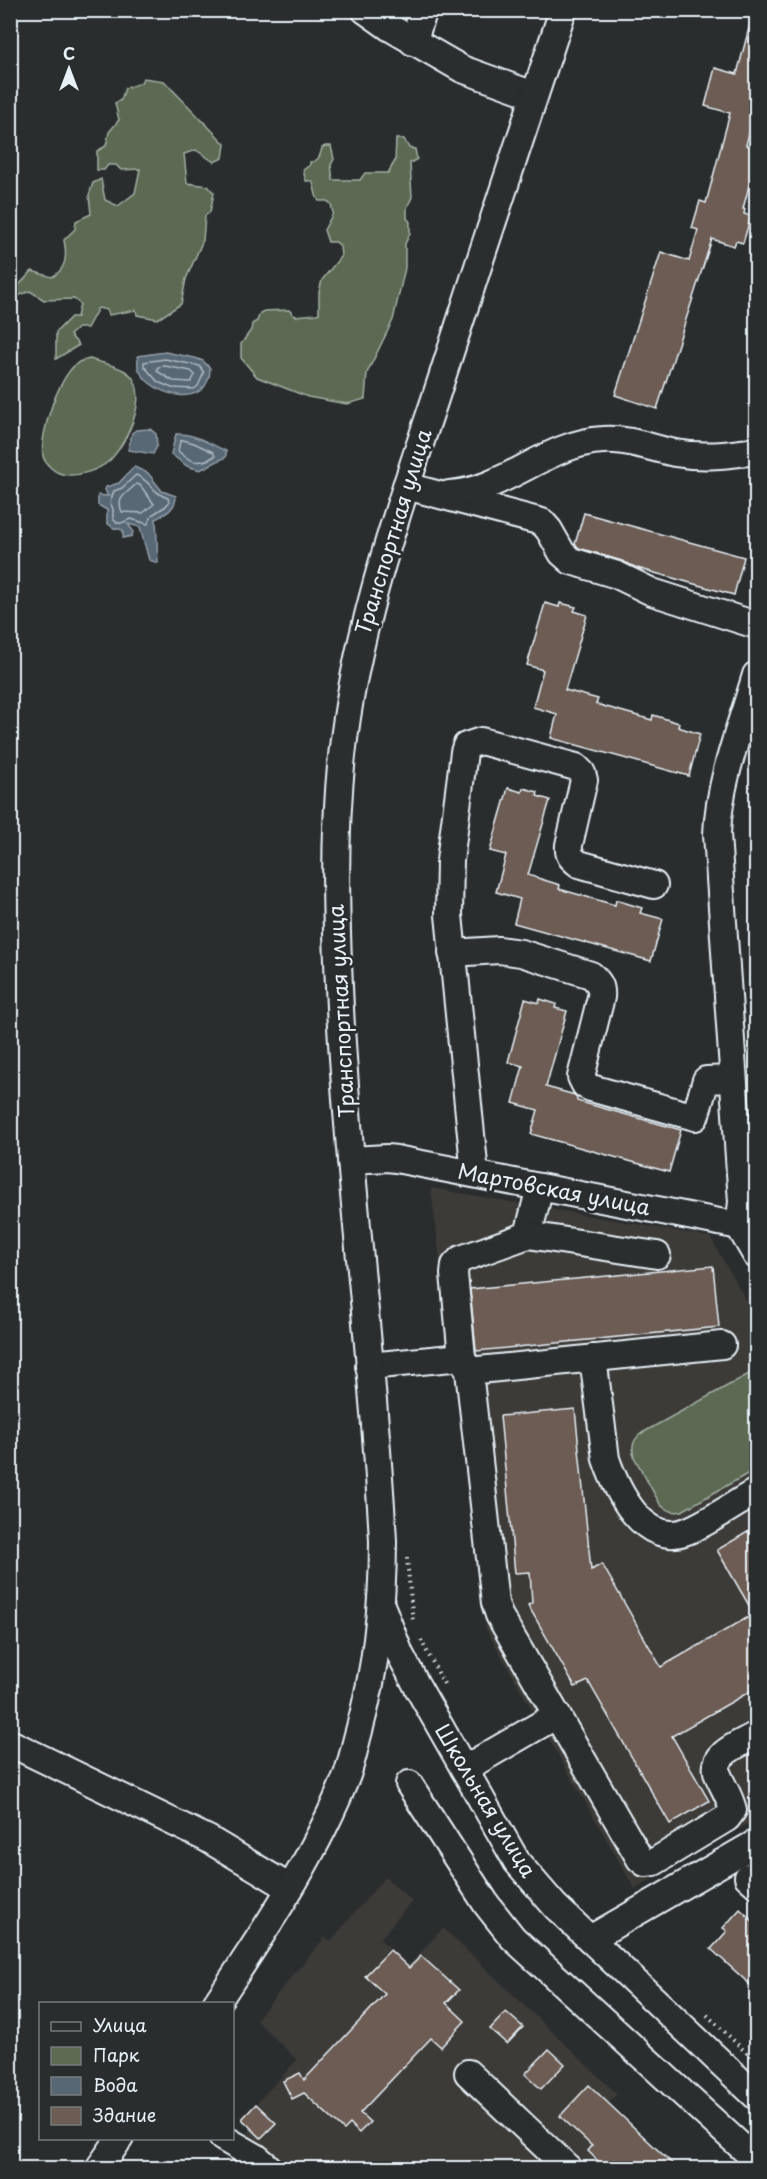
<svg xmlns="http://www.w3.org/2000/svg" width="767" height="2179" viewBox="0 0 767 2179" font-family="'Playpen Sans',sans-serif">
<rect width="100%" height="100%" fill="#2a2d2e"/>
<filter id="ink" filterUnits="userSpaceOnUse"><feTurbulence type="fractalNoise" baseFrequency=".0167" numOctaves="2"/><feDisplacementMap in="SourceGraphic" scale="12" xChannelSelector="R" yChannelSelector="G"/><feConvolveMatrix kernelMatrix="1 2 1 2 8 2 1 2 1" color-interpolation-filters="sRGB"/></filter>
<g filter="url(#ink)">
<g fill="#3e3b39">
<polygon points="431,1188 710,1237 756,1318 756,1819 635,1889 486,1629"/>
<polygon points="385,1877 412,1901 380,1939 409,1965 443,1928 617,2094 608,2103 678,2168 241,2168 227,2156 251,2129 241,2120 297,2060 256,2020 325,1937 331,1941"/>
</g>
<g fill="#5d6b52" stroke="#a2aea5" stroke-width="1.5">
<path d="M 143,78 L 164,81 L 225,144 L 223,158 L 214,162 L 196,150 L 184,154 L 187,183 L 208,186 L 214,193 L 210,212 L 205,216 L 203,240 L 186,279 L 181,304 L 158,319 L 137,315 L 136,310 L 109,315 L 107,310 L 98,308 L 87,328 L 78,328 L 70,335 L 79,345 L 56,359 L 56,332 L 71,317 L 77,317 L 80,304 L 74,299 L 44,300 L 30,291 L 15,297 L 11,308 L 11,290 L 18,286 L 32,271 L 52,277 C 67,269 67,255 64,240 L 75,229 L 76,221 L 91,214 L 89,195 L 93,183 L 101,179 L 105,200 L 118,206 L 135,193 L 140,169 L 121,170 L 116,165 L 108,165 L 104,170 L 97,170 L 97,151 L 106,146 L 109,132 L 119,120 L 115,103 L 121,100 L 125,88 L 141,83 Z"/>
<path d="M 396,139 L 404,139 L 409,148 L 415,149 L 417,159 L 410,163 L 412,197 L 407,208 L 407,218 L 410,222 L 410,233 L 405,244 L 405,268 L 393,320 L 367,373 L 365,399 L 347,404 L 308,397 L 257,377 L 241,358 L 241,344 L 251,330 L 252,324 L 257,321 L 260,313 L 264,311 L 289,310 L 295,316 L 317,314 L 319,313 L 319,292 L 322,280 L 341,256 L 340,246 L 336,242 L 328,242 L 324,230 L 333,213 L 331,204 L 327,201 L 319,201 C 314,195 316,188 312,181 L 306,181 L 303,170 L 310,165 L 310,162 C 319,161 320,156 322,148 L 325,146 L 331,146 L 334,159 L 331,165 L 333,180 L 360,180 L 365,173 L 388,173 L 395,161 Z"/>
<path d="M 90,359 C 101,363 115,365 125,371 C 154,388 127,444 109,461 C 99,470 76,478 62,474 C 54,472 45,464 43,456 C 39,434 60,370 81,361 C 84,360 87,360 90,359 Z"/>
<path d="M 756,1370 L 756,1469 L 682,1511 C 673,1513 666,1511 660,1504 L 634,1457 C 631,1447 633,1439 642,1433 Z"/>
</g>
<g fill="#586774" stroke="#929ea9" stroke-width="1.5">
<path d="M 165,352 L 195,358 L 203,361 L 210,368 C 210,411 152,397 139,370 C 137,366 138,361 138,356 Z"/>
<polygon points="150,429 156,434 157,446 153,454 128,450 132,433 136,430"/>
<path d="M 176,434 C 194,433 210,444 226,451 L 226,457 L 200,470 L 187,466 L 171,454 Z"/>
<path d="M 134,467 L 148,473 L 162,491 L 176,496 C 176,509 166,513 156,519 L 158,563 L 149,560 L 140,527 L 128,524 L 133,531 L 132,536 L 123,538 L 123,530 L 114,528 L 107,523 L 107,510 L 98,505 L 98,495 L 108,496 L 105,490 L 106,487 L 119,483 Z"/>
</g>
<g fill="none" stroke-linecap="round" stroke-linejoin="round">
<g stroke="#aebac3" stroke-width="1.5">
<polygon points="165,359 200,366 204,373 198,386 194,389 172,388 158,382 144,366 144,362"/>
<polygon points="165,366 191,371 195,375 191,382 173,381 157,371 158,367"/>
<path d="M 183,440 L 194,443 L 213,452 L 215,456 C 200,465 191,463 178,451 L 180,441 Z"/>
<path d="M 136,475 C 150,480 153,494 168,498 L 169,502 L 166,506 L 152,515 L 148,524 L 131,519 C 124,520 121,528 113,519 L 113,509 L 110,502 L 114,491 L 122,488 Z"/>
<path d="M 136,484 L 140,485 L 154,504 L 143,513 L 122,512 C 116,496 126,495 136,484 Z"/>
</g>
</g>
<g fill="#6c5c53" stroke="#e8f1f8" stroke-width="1.5">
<polygon points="751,20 756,21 756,105 746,145 756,148 756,159 743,209 745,209 744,214 751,216 743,243 736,241 734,246 712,239 657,409 615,395 661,252 689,261 698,230 692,228 700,201 706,203 730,113 705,106 715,68 737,74"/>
<polygon points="584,513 744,557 734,595 637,568 622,561 579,548 575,544"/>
<polygon points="545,603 559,607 560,603 576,607 574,611 587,615 565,690 598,699 596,704 652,720 653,715 679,723 678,727 700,734 689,776 551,738 557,714 533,707 543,670 527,665"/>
<polygon points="508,788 522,792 523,788 538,792 537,796 550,800 528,875 560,885 559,889 615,905 616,900 642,908 640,913 663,919 651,961 514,923 520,899 496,892 506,855 490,851"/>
<polygon points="525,999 539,1003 540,999 556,1004 555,1008 567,1011 546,1087 575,1095 577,1098 577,1101 681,1130 669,1172 531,1134 538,1110 513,1103 523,1066 508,1062"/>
<polygon points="713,1266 719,1327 476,1351 470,1289"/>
<polygon points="575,1409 591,1570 602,1564 661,1667 754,1614 717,1550 756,1527 756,1688 672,1736 709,1801 670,1824 588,1681 575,1687 528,1605 532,1603 530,1572 515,1573 500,1416"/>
<polygon points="740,1909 756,1924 756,1990 711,1949 727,1931 723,1928"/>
<polygon points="390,1950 409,1968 421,1956 459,1990 446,2003 465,2021 441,2047 431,2038 360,2113 370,2122 359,2133 350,2124 344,2130 304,2093 292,2099 283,2081 300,2073 304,2080 385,1994 365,1976"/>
<polygon points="506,2012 523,2027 507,2044 490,2029"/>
<polygon points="549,2049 565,2064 541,2089 525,2074"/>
<polygon points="589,2085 608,2103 678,2169 606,2169 588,2151 592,2146 560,2116"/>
<polygon points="256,2104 276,2123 261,2138 242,2119"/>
</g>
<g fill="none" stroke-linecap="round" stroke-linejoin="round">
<g stroke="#e8f1f8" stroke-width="30">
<g id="minor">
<polyline points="365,10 389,27 462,69 534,95"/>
<polyline points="413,42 424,10"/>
<polyline points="406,486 542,522 549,530 562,553 571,561 617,575 652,592 756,625"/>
<path d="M 449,494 C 505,491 546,443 603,440 C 627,438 651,448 675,453 C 703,458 728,455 756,451"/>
<path d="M 756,675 C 741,726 719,780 717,834 L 742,1202 L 739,1226 L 756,1255"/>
<path d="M 452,953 L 499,950 L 521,953 L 591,975 C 599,982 602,987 601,997 L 581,1077 L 585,1085 L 591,1088 L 695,1117 L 706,1080 L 733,1079"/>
<polyline points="351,1160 387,1158 396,1159 755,1229"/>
<path d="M 475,1174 L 449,915 L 450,861 L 464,752 L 466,746 L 481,741 L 576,767 L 582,773 L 584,780 L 569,845 C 568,855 571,858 579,864 L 654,885"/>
<path d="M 540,1187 L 528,1235 L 461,1259 L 455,1265 L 454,1274 L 462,1357 L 469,1371 L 495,1603 L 499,1615 L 640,1859 L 645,1863 L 654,1862 L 727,1818 L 733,1810 C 730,1797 723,1787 718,1775 C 710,1753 741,1744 756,1735"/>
<polyline points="528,1235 657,1255"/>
<path d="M 593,1358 L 606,1459 C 617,1491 644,1548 687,1531 C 708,1523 736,1503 756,1492"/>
<polyline points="369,1366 462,1357"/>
<polyline points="469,1371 722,1345"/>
<polyline points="383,1610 400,1654 417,1686 517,1862 555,1906 756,2096"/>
<polyline points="10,1743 208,1839 290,1888"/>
<polyline points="464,1769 557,1715"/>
<polyline points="409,1784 487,1905 513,1938 756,2160"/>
<polyline points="748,1877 756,1884"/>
<polyline points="590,1939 756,1843"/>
<path d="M 216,2004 C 264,1931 315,1857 347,1775 C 352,1761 355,1745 359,1731 C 376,1669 383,1605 383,1541 C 374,1363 349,1186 340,1008 C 336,924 333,840 342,756 C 355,633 396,516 435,399 C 477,269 519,140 563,10"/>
<polyline points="468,2073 568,2168"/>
<polyline points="223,2138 256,2157 269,2168"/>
<polyline points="99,2168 120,2138"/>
</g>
</g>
<g stroke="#e8f1f8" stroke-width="4" stroke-dasharray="1.5 4.5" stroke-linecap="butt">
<polyline points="407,1558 413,1623"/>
<polyline points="421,1640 444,1684"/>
<polyline points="707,2015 756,2062"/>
</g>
<use href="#minor" stroke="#2a2d2e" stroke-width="26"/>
</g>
</g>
<g text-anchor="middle" stroke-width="6" stroke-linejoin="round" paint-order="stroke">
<g font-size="21" fill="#e8f1f8" stroke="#2a2d2e">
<text transform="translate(394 532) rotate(-73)" y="7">Транспортная улица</text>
<text transform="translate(342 1011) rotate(-93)" y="7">Транспортная улица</text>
<text transform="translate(554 1190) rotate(11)" y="7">Мартовская улица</text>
<text transform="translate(485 1801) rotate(59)" y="7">Школьная улица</text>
</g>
</g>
<rect width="767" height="2179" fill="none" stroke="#2a2d2e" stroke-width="36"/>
<rect x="18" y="18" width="731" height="2143" fill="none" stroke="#e8f1f8" stroke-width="2" filter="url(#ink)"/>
<rect x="39" y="2002" width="195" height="138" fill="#2a2d2e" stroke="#767b7f" stroke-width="1.5"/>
<rect x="51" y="2022" width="30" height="9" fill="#2a2d2e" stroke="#767b7f" stroke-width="1.5"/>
<text x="93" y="2032" font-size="18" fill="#e8f1f8">Улица</text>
<rect x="51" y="2047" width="30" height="18" fill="#5d6b52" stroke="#767b7f" stroke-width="1.5"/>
<text x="93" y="2062" font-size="18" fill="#e8f1f8">Парк</text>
<rect x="51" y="2077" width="30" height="18" fill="#586774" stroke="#767b7f" stroke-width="1.5"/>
<text x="93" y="2092" font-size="18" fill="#e8f1f8">Вода</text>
<rect x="51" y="2107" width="30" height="18" fill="#6c5c53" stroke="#767b7f" stroke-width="1.5"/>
<text x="93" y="2122" font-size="18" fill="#e8f1f8">Здание</text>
<g transform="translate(69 69)" stroke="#2a2d2e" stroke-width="4.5" paint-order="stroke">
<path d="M0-4.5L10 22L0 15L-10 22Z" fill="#e8f1f8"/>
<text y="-9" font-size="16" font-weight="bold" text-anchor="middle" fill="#e8f1f8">С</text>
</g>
</svg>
